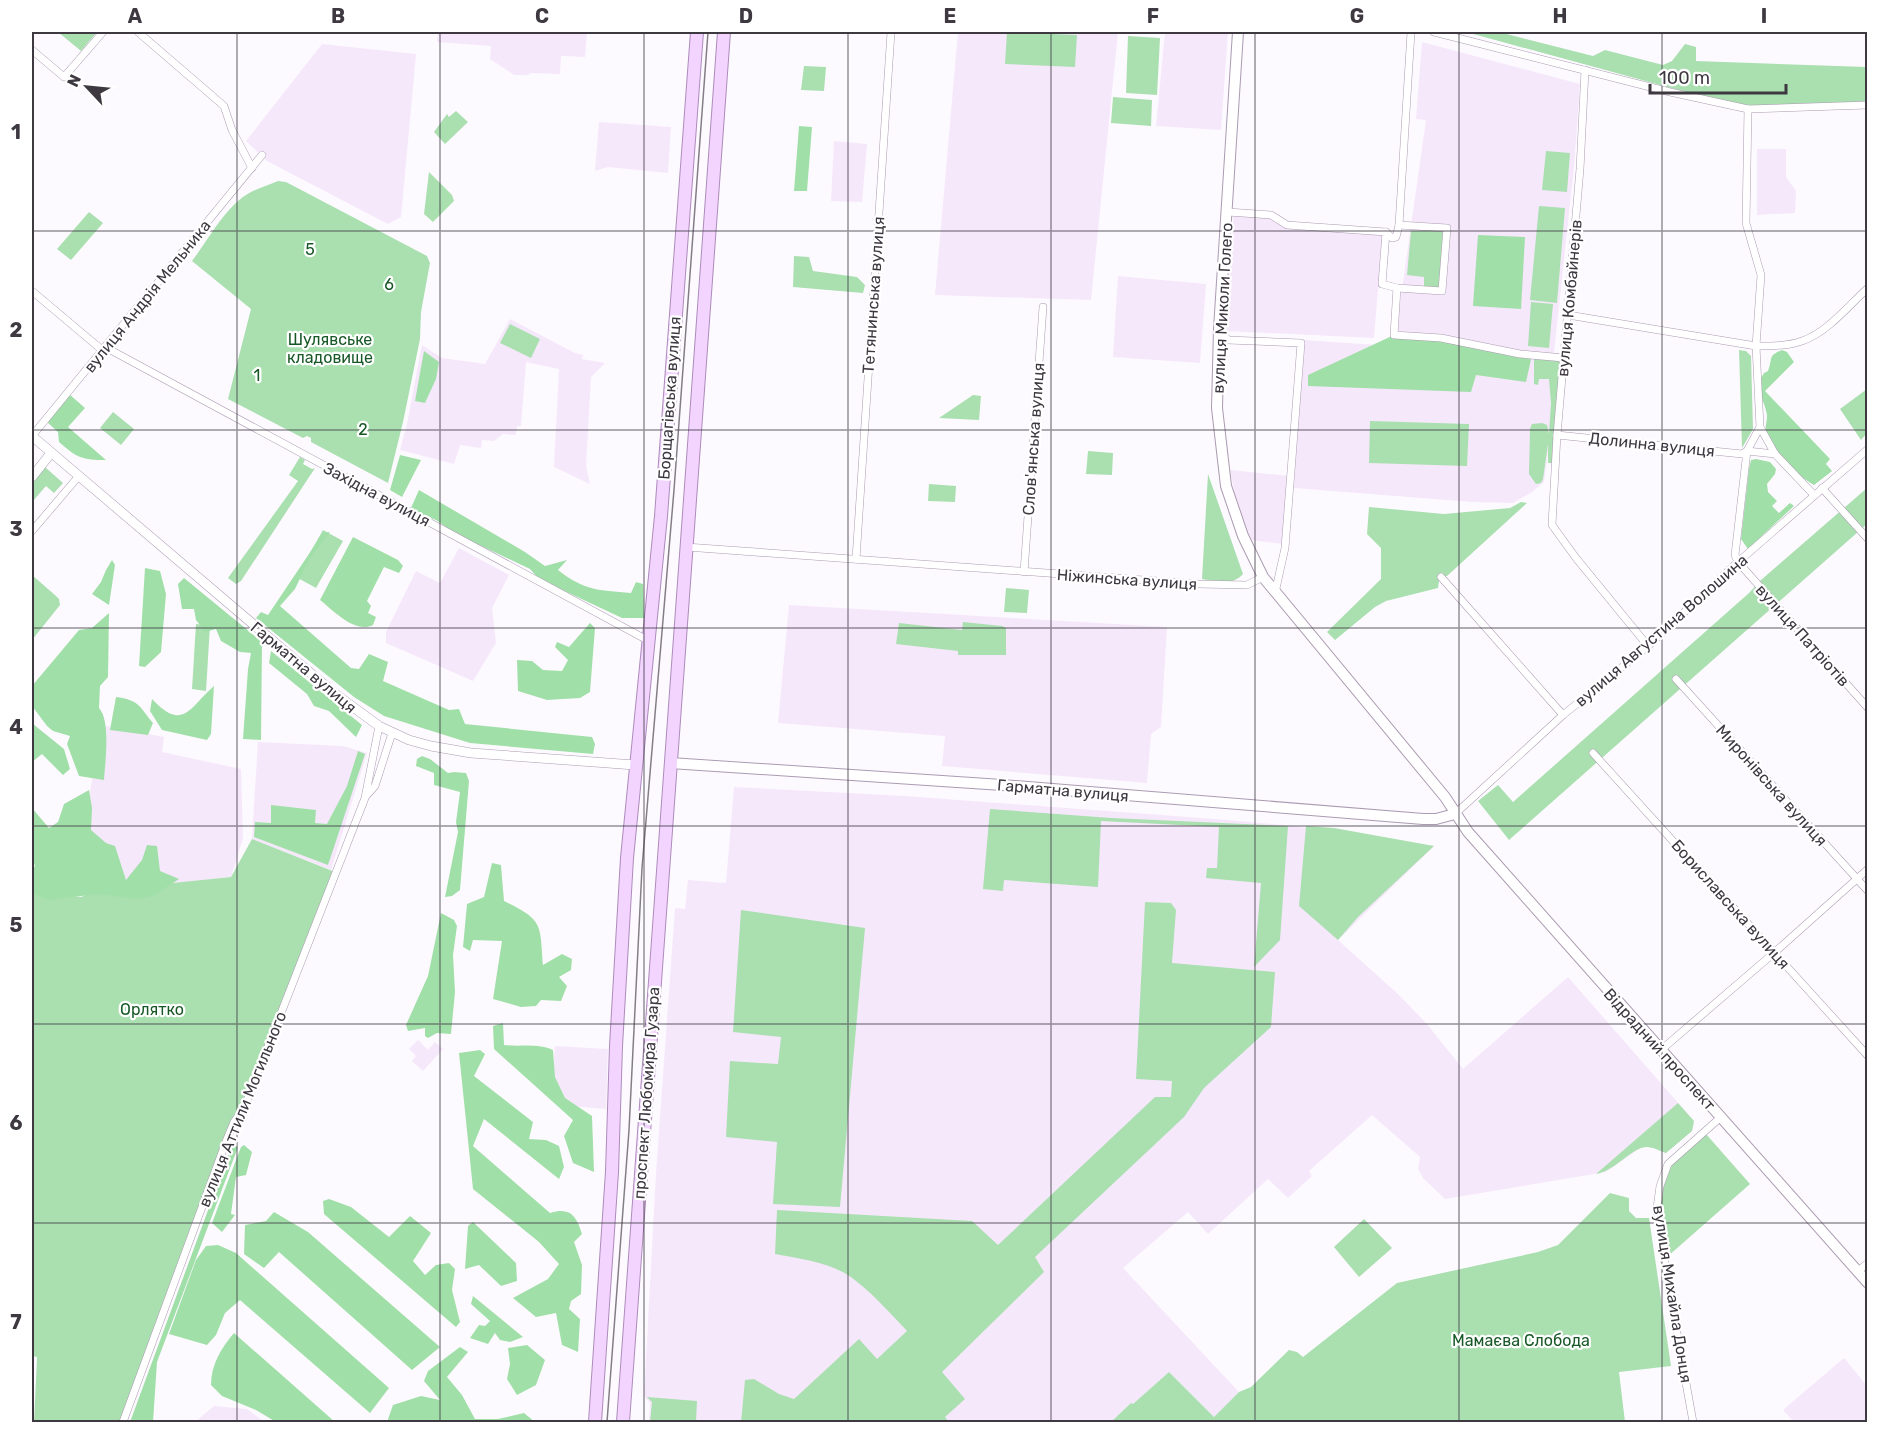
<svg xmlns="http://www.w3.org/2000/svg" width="1899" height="1454" viewBox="0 0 1899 1454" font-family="Rubik,sans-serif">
<rect width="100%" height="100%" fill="#fdfaff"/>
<g fill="#f6e8fb">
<polygon points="438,32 587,32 585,57 561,56 560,74 531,73 528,75 514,75 490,59 491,46 437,42"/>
<polygon points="958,32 1118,32 1091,300 935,295"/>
<polygon points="1165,32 1228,32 1221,130 1156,126"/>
<polygon points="1422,42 1580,84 1574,167 1554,353 1561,353 1544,482 1532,492 1513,503 1472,502 1294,488 1303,340 1394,346 1426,120 1416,119"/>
<polygon points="322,44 416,54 401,217 388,224 267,161 246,141"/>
<polygon points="599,122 671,127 668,173 608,167 595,171"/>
<polygon points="834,141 867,144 862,202 831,201"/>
<polygon points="1757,149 1786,149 1786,177 1796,191 1795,213 1757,215"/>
<polygon points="1234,210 1288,222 1383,229 1374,338 1225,331"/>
<polygon points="1118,276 1206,284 1200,363 1113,357"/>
<polygon points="510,319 575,353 583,355 582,359 605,363 591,377 586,466 590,484 554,467 559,369 526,362 521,426 517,426 516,435 503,434 494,441 482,440 481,448 460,445 454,464 400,450 407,424 422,345 442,358 485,364"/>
<polygon points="1230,470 1290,476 1283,544 1251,540 1236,500"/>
<polygon points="459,548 509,575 492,608 496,643 473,681 386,643 386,632 416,571 440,583"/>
<polygon points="789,605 1167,627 1161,727 1151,734 1147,783 942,766 945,736 778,723"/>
<polygon points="101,725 164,737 162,752 241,769 243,838 231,877 152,886 77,870"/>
<polygon points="258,742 343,746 367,753 331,870 252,839"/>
<polygon points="734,787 905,796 1215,819 1294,826 1434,846 1338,940 1399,995 1426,1023 1463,1069 1568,977 1694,1121 1692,1131 1666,1153 1649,1146 1640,1148 1606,1172 1445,1199 1423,1178 1418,1169 1420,1157 1372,1115 1309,1171 1312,1176 1288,1198 1268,1179 1208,1234 1188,1212 1123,1268 1239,1392 1214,1417 1169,1372 1133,1404 1131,1403 1111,1422 649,1422 650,1403 644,1396 656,1173 675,908 685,909 688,880 726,883"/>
<polygon points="418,1040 428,1050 435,1042 443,1049 423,1071 412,1061 416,1056 409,1049"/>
<polygon points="555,1046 608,1049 606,1109 568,1106 551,1097"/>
<polygon points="1844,1358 1867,1386 1867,1422 1794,1422 1783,1410"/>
<polygon points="214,1406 247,1409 262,1420 299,1422 195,1422"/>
</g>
<g fill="#aadfb0">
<polygon points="58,32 97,32 81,51"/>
<polygon points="1007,32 1077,35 1075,67 1005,64"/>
<polygon points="1466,32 1499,32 1593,56 1605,50 1663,65 1672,61 1685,44 1696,47 1696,61 1867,67 1867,106 1748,109"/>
<polygon points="1128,36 1160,38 1157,95 1126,93"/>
<polygon points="804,66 826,67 824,91 801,90"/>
<polygon points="1113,97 1152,100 1151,126 1111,123"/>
<polygon points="456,111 468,122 445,144 434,132 447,114 449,117"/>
<polygon points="1546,151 1570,153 1567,192 1542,190"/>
<polygon points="429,172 452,195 454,201 433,222 424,214"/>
<path d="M 278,181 L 286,182 L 427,256 L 430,263 L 421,312 L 420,339 L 403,422 L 388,483 L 311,442 L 311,438 L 307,436 L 303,438 L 228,399 L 251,309 L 192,261 C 209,239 226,205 251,192 C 259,188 269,185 278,181 Z"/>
<polygon points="1539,206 1565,208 1557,303 1530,300"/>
<polygon points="89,212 103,223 71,260 57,249"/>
<polygon points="1411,231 1443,231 1439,288 1424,286 1424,277 1407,275"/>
<polygon points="794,256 809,257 813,271 857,277 865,285 863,293 793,287"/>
<polygon points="1531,302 1553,304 1549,348 1528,346"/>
<polygon points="510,324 540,339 531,358 500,343"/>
<polygon points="1739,350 1746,351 1751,356 1753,429 1742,448"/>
<polygon points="1534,357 1553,357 1561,363 1552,463 1548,463 1548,444 1543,479 1541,483 1536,484 1529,474 1530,429 1532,424 1542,423 1547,425 1549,434 1551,403 1549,379 1539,379 1538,385 1534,384"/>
<polygon points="1867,389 1867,433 1861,440 1840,409"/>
<polygon points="973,395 981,396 979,420 939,418"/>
<polygon points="113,412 134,429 121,445 100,428"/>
<polygon points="1370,421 1469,424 1467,466 1369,463"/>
<polygon points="1088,451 1113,453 1112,475 1086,474"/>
<polygon points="300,457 305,460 303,464 312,469 315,468 241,581 236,584 228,578 298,481 289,475"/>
<polygon points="45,467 63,483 54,493 46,486 32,502 32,483"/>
<path d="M 1208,474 L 1243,574 C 1232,586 1217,582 1202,579 Z"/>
<polygon points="929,484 956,486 955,502 928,501"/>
<polygon points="1867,488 1867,524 1509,840 1478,801 1498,785 1513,802 1749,593 1761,580"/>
<polygon points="1521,502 1527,503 1447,576 1443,576 1439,581 1438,588 1386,601 1375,607 1335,640 1327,632 1381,579 1381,548 1367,534 1369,507 1444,514 1510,508"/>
<polygon points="323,530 343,541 316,588 296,577"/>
<polygon points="32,575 56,596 59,599 60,605 32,640"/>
<polygon points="1006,588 1029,590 1027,613 1004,612"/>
<polygon points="963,622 1002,626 1006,628 1006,655 958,655 958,651 896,644 899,623 962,630"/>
<polygon points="196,624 210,626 206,691 192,689"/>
<polygon points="990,809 1111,818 1288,826 1280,940 1254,967 1261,883 1206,878 1207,868 1217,868 1219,827 1101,821 1098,887 1004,880 1003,891 983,889"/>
<polygon points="1306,826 1334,828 1434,846 1358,917 1338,940 1299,906"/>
<polygon points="252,839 335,872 244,1108 233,1121 121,1422 34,1422 37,1357 32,1356 32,893 81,897 95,891 231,877"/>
<path d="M 1145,902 L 1171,903 L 1176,910 L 1172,963 L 1275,972 L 1271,1027 L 1204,1088 L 1184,1117 L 1035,1257 L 1044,1272 L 942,1372 L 965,1399 L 945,1417 L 949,1422 L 741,1422 L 745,1380 L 754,1379 L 779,1394 L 794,1399 L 859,1339 L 877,1359 L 907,1331 C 891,1314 874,1295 856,1281 C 835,1263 802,1259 775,1254 L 777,1210 L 972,1221 L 998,1245 L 1155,1097 L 1171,1097 L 1172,1081 L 1136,1079 Z"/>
<polygon points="741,910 865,928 840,1207 773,1204 777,1142 726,1137 730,1061 778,1064 781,1037 733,1032"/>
<path d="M 1678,1103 L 1694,1121 L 1692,1131 L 1666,1153 C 1660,1151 1653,1147 1647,1147 C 1632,1147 1615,1171 1596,1174 Z"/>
<path d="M 1706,1134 L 1750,1184 L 1667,1257 C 1662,1229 1653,1191 1671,1166 C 1680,1153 1694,1144 1706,1134 Z"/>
<polygon points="1610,1193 1629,1198 1629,1211 1636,1218 1649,1218 1671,1366 1619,1372 1625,1422 1111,1422 1131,1403 1133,1404 1169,1372 1214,1417 1239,1392 1251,1387 1289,1350 1297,1352 1303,1357 1397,1283 1538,1252 1558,1245"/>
<polygon points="1364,1219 1392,1248 1359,1277 1334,1247"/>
<polygon points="647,1397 697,1401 696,1422 650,1422 652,1402"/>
</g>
<g fill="#a1dfa8">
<polygon points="799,126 812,127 807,191 794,191"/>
<polygon points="1478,235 1525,237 1521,309 1473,306"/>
<polygon points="1394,335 1454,340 1532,355 1526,382 1476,375 1471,392 1308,386 1308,375"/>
<path d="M 1782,350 L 1787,352 L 1794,362 L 1765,391 L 1830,459 L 1826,464 L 1832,471 L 1814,485 C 1796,475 1774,454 1767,434 C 1764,427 1767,423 1767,416 C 1767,409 1759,392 1757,385 L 1764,373 L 1768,371 C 1773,359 1767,356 1782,350 Z"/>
<polygon points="424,351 439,362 436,379 425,403 415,401"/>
<path d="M 69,394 L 85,408 L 68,427 L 106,460 C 82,460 77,458 59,442 L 58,432 L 47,422 Z"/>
<polygon points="400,455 421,460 402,497 390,490"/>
<polygon points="1756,459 1770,462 1776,469 1775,474 1767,484 1768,492 1777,501 1772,506 1779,513 1790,503 1794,506 1748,549 1741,539 1749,469 1751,460"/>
<path d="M 419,490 L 525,552 L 545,566 L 567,560 L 558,570 C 585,591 598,590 631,593 L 636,582 L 643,584 L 644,618 L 622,618 L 539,579 L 530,569 L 456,534 L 436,520 L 410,510 Z"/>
<polygon points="330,532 310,558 295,589 280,606 351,668 359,669 369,654 388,662 383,681 449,710 459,709 465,724 592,737 595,744 593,754 470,743 384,716 354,697 256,618 261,612 268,615 323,533"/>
<path d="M 353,537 L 398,560 L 403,566 L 399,573 L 384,567 L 367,601 L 371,606 L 368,613 L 376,617 L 373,625 C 355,634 334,611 320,600 Z"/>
<polygon points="112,560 115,565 109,605 92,594 101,582 106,570"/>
<polygon points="145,568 160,571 166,594 161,652 145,667 139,666"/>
<polygon points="184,578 262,642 261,740 243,739 248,669 251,653 240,652 221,641 216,629 205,632 196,620 194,609 182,609 178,584"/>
<path d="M 109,613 L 108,677 L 100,686 L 99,708 C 111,721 105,763 104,780 L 79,776 L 67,744 L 70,736 L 53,731 L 47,726 L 32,706 L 32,686 L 79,630 L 92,628 Z"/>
<polygon points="590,623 595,628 590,692 580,698 547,700 518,691 517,660 532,661 543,670 562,671 568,660 555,647 557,642 569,647"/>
<polygon points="271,651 362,725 356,737 329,711 314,706 307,694 269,663"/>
<path d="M 214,686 L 211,734 L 207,740 L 162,730 L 150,711 L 152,699 C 183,732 189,708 214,686 Z"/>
<path d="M 116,697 C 139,700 139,706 153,723 L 148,735 L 110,730 Z"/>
<polygon points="33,724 64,749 70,769 63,775 42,754 32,762"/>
<polygon points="358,751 365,754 328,865 254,837 255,822 271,823 271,805 316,810 315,823 327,824 347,786"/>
<polygon points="422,756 430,759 448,773 454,772 466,773 469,781 460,890 452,896 445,897 458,832 456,822 460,792 434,785 434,773 416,766 417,759"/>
<polygon points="89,790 92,808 91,830 106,843 115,846 126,880 142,860 147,845 157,846 160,871 179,879 153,896 135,899 98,894 49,900 32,893 32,870 35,866 32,859 32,808 49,828 58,822 64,804"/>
<path d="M 492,863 L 501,865 L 504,901 C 543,920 540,923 543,965 L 562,954 L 572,959 L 571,970 L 559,977 L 567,986 L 561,1001 L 541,1000 L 536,1006 L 521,1007 L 493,999 L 502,941 L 473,940 L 470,951 L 463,947 L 467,904 L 484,897 Z"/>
<polygon points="441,913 454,920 457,926 453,955 455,992 451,1034 437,1033 428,1038 425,1036 425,1028 408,1031 406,1025 428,976"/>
<path d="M 503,1023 L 504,1045 C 521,1047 537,1043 553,1050 L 555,1077 L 565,1098 L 592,1116 L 594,1172 L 573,1163 L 564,1136 L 573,1120 L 494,1049 L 493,1026 Z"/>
<path d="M 480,1050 L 485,1054 L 474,1076 L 533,1122 L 529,1139 L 546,1140 L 559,1146 L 564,1167 L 559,1179 L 484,1119 L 473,1146 L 550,1213 C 570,1207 576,1215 582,1234 L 574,1242 L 582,1265 L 581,1294 L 571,1301 L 569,1309 L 580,1319 L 578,1352 L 562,1345 L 556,1313 L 536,1317 L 513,1298 L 548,1279 L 559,1264 L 539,1242 L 473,1189 L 459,1053 Z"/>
<polygon points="232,1145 238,1147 157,1362 153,1422 130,1422"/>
<polygon points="244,1145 252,1152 246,1175 236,1177 231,1214 235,1215 222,1232 212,1223 241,1147"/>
<polygon points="329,1199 351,1207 389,1237 410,1216 431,1233 413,1261 425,1275 436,1265 449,1263 455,1269 452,1290 460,1322 456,1327 324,1214 323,1201"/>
<polygon points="274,1212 308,1232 440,1347 412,1370 279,1252 264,1268 244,1254 245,1225 266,1221"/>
<polygon points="473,1222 516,1263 517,1281 501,1286 479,1265 465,1269 468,1226"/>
<polygon points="218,1245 236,1253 389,1388 370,1413 240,1300 225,1313 216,1335 207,1345 169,1334 196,1260 206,1246"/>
<polygon points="473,1296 523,1337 510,1342 500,1340 495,1333 488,1344 470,1338 479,1325 485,1326 490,1321 471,1304"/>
<path d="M 234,1333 L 335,1422 L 276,1422 L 256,1410 L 222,1396 L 211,1385 C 211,1365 221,1348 234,1333 Z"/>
<polygon points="527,1345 545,1360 536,1385 517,1395 507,1379 510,1364 508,1348"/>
<polygon points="460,1347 468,1352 447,1377 462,1395 475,1419 498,1419 524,1413 535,1422 387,1422 393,1405 421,1396 440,1400 424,1381 428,1371"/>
</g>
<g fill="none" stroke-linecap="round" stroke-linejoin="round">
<g stroke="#ab9bb2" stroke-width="8">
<g id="minor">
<polyline points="138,32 224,106 232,130 252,168"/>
<polyline points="1434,32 1670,92 1748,109 1868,105"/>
<polyline points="32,50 64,77 103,32"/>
<polyline points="1585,70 1580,169 1557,435 1552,525 1576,558 1648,646"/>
<polyline points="1748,109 1746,223 1761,275 1756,346 1760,427 1747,451 1735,555 1738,562 1868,708"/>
<polyline points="1228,212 1271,215 1287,225 1386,232 1382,284 1397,288 1394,335 1441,338 1520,354 1564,358"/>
<polyline points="1386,232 1392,238 1396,237 1399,225"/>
<polyline points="1397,288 1442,291 1447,228 1399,225 1411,32"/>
<polyline points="32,291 102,350"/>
<path d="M 1568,315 L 1756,346 C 1772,346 1788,346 1802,341 C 1828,332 1848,306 1868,288"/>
<polyline points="1219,329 1228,340 1301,343 1285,548 1275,593"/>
<polyline points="105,347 649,641"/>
<polyline points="1760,427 1775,454 1814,495"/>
<polyline points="1557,435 1742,454 1747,451 1775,454"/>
<polyline points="32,436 262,155"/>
<polyline points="1822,488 1868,539"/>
<polyline points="32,531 78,477"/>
<polyline points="686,547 1199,584 1247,585 1263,577"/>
<polyline points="856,559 891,32"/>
<polyline points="1024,572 1043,307"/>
<polyline points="1441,577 1563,715"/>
<polyline points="1676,679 1868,891"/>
<polyline points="1593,753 1868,1056"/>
<polyline points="366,796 375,786 392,733"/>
<polyline points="1455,814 1563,715 1648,646 1738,562 1868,449"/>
<polyline points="1661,1050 1775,952 1868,869"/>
<polyline points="1857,1272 1868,1263"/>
<polyline points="123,1422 227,1139 234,1122 244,1108 365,798 379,726"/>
<polyline points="1693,1422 1667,1277 1657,1208 1660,1186 1668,1164 1721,1117"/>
</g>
</g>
<g stroke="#ab9bb2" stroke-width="10">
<g id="tertiary">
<polyline points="32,436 334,693 379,726 409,740 431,746 471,753 635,765"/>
<polyline points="32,477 51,453"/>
</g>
</g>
<g stroke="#ab9bb2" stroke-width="12">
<g id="secondary">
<polyline points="1238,32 1219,329 1217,408 1226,486 1243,536 1263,577 1445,797 1468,832 1868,1283"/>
<polyline points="670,763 1002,785 1423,819 1436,819 1455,814"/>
</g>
</g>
<g stroke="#ad8bbb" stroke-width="14">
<g id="primary">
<polyline points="595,1422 612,1172 616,1046 627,858 661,516 697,32"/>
<polyline points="623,1422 724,32"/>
</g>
</g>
<use href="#minor" stroke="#fff" stroke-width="7"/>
<use href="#tertiary" stroke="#fff" stroke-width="9"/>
<use href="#secondary" stroke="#fff" stroke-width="10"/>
<use href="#primary" stroke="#f2d4fe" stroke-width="12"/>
<polyline stroke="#837e86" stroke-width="1.5" points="607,1422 629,1130 642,868 674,490 708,32"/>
</g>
<path fill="none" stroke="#3e3841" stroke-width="1.5" stroke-opacity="0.55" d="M 237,32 L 237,1422M 440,32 L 440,1422M 644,32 L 644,1422M 848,32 L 848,1422M 1051,32 L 1051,1422M 1255,32 L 1255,1422M 1459,32 L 1459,1422M 1662,32 L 1662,1422M 32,231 L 1868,231M 32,430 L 1868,430M 32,628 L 1868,628M 32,826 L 1868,826M 32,1024 L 1868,1024M 32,1223 L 1868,1223"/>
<g text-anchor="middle" stroke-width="4.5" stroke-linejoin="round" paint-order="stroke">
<g font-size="16" fill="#175826" stroke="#fff">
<text x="310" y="255">5</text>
<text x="389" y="290">6</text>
<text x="330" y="345">Шулявське<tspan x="330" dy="18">кладовище</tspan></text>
<text x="257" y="381">1</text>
<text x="363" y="435">2</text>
<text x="152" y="1015">Орлятко</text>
<text x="1521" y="1346">Мамаєва Слобода</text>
</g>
<g font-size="16" fill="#3e3841" stroke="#fff">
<text transform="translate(873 295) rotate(-86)" y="6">Тетянинська вулиця</text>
<text transform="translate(147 296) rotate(-51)" y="6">вулиця Андрія Мельника</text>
<text transform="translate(1569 298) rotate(-85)" y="6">вулиця Комбайнерів</text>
<text transform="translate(1222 308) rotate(-87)" y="6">вулиця Миколи Голего</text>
<text transform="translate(669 398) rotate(-86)" y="6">Борщагівська вулиця</text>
<text transform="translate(1033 439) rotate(-86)" y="6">Слов'янська вулиця</text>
<text transform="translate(1652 444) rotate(6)" y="6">Долинна вулиця</text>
<text transform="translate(377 494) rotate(28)" y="6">Західна вулиця</text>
<text transform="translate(1127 579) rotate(4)" y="6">Ніжинська вулиця</text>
<text transform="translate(1661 630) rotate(-41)" y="6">вулиця Августина Волошина</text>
<text transform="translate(1803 635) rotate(48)" y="6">вулиця Патріотів</text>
<text transform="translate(304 667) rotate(40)" y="6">Гарматна вулиця</text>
<text transform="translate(1772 785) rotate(48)" y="6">Миронівська вулиця</text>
<text transform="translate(1063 790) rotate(5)" y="6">Гарматна вулиця</text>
<text transform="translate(1731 904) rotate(48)" y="6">Бориславська вулиця</text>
<text transform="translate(1660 1049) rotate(48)" y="6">Відрадний проспект</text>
<text transform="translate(646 1093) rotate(-86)" y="6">проспект Любомира Гузара</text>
<text transform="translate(242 1109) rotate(-68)" y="6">вулиця Аттили Могильного</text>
<text transform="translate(1673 1294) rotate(81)" y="6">вулиця Михайла Донця</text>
</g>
</g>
<rect width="1899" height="1454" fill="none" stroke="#ffffff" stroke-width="66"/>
<g transform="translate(87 87) rotate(296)" stroke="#ffffff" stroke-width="4.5" paint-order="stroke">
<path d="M0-4.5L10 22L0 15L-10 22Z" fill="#3e3841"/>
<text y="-9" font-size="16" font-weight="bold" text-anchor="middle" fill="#3e3841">N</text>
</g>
<path d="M1650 84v9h136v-9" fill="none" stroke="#3e3841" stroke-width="3"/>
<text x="1659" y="84" font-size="18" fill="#3e3841" stroke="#ffffff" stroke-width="4.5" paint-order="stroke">100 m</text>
<rect x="33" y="33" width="1833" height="1388" fill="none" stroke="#3e3841" stroke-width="2"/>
<g font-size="20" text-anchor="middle" font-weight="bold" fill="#3e3841">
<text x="135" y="23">A</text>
<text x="338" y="23">B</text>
<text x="542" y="23">C</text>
<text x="746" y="23">D</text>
<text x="950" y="23">E</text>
<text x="1153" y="23">F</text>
<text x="1357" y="23">G</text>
<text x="1560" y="23">H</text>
<text x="1764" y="23">I</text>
<text x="16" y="139">1</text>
<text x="16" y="337">2</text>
<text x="16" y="536">3</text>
<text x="16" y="734">4</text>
<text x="16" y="932">5</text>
<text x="16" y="1130">6</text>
<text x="16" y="1329">7</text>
</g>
</svg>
